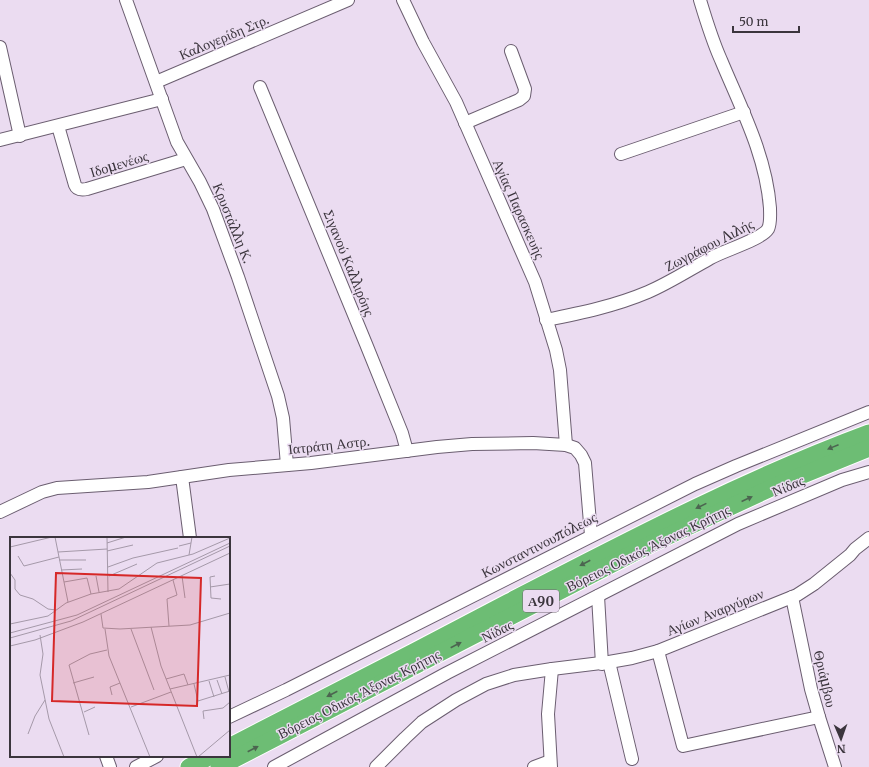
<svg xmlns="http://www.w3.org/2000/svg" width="869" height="767" viewBox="0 0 869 767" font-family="Merriweather,serif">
<rect width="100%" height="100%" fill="#ebdcf1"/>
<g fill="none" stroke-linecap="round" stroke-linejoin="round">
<g stroke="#6b5e70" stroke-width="14">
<g id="minor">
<polyline points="126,0 177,142 200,182 213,209 238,277 278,396 283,418 287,465"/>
<polyline points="403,0 423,42 456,102 535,282 556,350 560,370 566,445"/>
<polyline points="0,47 20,136"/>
<polyline points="156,82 348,0"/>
<polyline points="260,87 366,344 402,433 407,451"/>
<polyline points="465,123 519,100 524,96 525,89 511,51"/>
<path d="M 58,126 L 75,185 C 77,190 82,190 87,189 L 186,159"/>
<polyline points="0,140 162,99"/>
<polyline points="621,154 744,112"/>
<path d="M 546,320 C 581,313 615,306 648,292 C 669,283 689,270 709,259 C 722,251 761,240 768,229 C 771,223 770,215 770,208 C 766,155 741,108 721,60 C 712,40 706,20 700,0"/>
<polyline points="182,477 190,538"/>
<polyline points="0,512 42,492 57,488 148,482 229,470 311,463 437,447 472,444 533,443 566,445 575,448 581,455 585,463 591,535"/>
<polyline points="598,596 602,664"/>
<polyline points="792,597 811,689 819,717 835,767"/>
<polyline points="658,651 683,746 819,717"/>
<polyline points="609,662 632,759"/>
<polyline points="229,717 286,690 695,484 736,466 869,412"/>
<polyline points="106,756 110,767"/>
<polyline points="136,767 157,756"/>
<polyline points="274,767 447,673 738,524 842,480 869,472"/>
<polyline points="376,767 405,738 422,722 456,700 486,684 514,675 552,669 609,662 632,658 658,651 797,595 814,584 850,555 855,549 869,538"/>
<polyline points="534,767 550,761"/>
<polyline points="551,767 548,714 552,669"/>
</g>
</g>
<g stroke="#fff" stroke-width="19">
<g id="highway">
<path d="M 229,747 C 323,699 416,651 509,602 C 627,541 745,479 869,433"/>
<polyline points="189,767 211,756"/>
<polyline points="219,767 651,544 771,488 869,448"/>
</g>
</g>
<use href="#minor" stroke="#fff" stroke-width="12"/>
<use href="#highway" stroke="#6dbd74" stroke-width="17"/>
</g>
<defs><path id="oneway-solid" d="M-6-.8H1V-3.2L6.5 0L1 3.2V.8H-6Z"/></defs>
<g fill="#4c6550">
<use href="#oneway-solid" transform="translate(833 447) rotate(158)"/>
<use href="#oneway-solid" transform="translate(747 499) rotate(-25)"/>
<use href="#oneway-solid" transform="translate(701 506) rotate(154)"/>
<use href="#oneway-solid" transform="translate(585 563) rotate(152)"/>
<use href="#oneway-solid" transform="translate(456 645) rotate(-27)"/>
<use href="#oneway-solid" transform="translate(332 694) rotate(153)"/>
<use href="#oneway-solid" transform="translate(253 749) rotate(-27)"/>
</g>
<g text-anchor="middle" stroke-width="3" stroke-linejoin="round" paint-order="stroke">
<rect fill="#ebdcf1" stroke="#706773" stroke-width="1" x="523" y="590" width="36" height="22" rx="3"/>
<g font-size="13" font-weight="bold" fill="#3b353d">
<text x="541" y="606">Α90</text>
</g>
<g font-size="14" fill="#3b353d" stroke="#ebdcf1">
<text transform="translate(224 37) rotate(-23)" y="5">Καλογερίδη Στρ.</text>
<text transform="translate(119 164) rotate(-17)" y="5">Ιδομενέως</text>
<text transform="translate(519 209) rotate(66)" y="5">Αγίας Παρασκευής</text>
<text transform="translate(233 223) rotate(68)" y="5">Κρυστάλλη Κ.</text>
<text transform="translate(709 245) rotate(-27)" y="5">Ζωγράφου Λιλής</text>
<text transform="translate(349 263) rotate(68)" y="5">Σιγανού Καλλιρόης</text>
<text transform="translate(329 445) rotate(-6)" y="5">Ιατράτη Αστρ.</text>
<text transform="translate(788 486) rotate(-23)" y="5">Νίδας</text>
<text transform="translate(539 545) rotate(-27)" y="5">Κωνσταντινουπόλεως</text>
<text transform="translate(648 548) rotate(-26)" y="5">Βόρειος Οδικός Άξονας Κρήτης</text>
<text transform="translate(715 612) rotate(-22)" y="5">Αγίων Αναργύρων</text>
<text transform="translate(497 631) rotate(-27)" y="5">Νίδας</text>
<text transform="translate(825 679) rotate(77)" y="5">Θριάμβου</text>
<text transform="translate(359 694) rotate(-27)" y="5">Βόρειος Οδικός Άξονας Κρήτης</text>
</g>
</g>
<g transform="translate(10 537)">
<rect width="220" height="220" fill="#ebdcf1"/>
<path fill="none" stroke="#a599a9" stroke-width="1" d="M 45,0 L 58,65M 97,0 L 98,55M 97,6 L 116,0M 169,9 L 181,6M 0,10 L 42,0M 97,14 L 123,8M 48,15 L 97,12M 179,18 L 182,0M 8,19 L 14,29 L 49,20M 49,23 L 76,23M 98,30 L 123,21 L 168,11M 51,33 L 72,32M 0,36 L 5,43 L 5,52 L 10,58 L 23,62 L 38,72 L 46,73M 86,39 L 89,55M 99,39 L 127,27M 172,39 L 175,61M 205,39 L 200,40 L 201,61 L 211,62M 54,45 L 77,41 L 81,57M 200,50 L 220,47M 91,77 L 93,91 L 110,92 L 180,88 L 220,76M 0,87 L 38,79 L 56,66 L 81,57 L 109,52 L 147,26 L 183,17 L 220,1M 159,89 L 157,62 L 167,58 L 163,43M 141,90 L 151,129 L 187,220M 95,92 L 99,119 L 140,220M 121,92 L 144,153M 0,96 L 67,78 L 220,6M 30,98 L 33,117 L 30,138 L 39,182 L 54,220M 0,101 L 61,84 L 220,9M 0,109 L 25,103 L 73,85 L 220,16M 215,140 L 219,155M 156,142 L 174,137 L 178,148M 207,143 L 212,157M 199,144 L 204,160M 63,146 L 84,140M 184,147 L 188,164 L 220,154M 160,152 L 220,138M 102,158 L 100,150 L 110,146M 121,170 L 161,155M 74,175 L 85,170M 194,182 L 193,174 L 213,171 L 220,165M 18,197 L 25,179 L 35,163M 79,198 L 59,128 L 80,117 L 97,113M 188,220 L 220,193"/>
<path fill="#d62828" fill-opacity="0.15" stroke="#d62828" stroke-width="2" d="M 46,36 L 191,41 L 187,169 L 42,164 Z"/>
<rect width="220" height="220" fill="none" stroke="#3b353d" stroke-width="2"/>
</g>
<g transform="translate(841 739) rotate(178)" stroke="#ebdcf1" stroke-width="3" paint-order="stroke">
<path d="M0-3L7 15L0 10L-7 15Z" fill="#3b353d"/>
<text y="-6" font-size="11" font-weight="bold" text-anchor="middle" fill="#3b353d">N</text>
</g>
<path d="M733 26v6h66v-6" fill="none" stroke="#3b353d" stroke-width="2"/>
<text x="739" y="26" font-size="12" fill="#3b353d" stroke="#ebdcf1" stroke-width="3" paint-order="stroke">50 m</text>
</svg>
